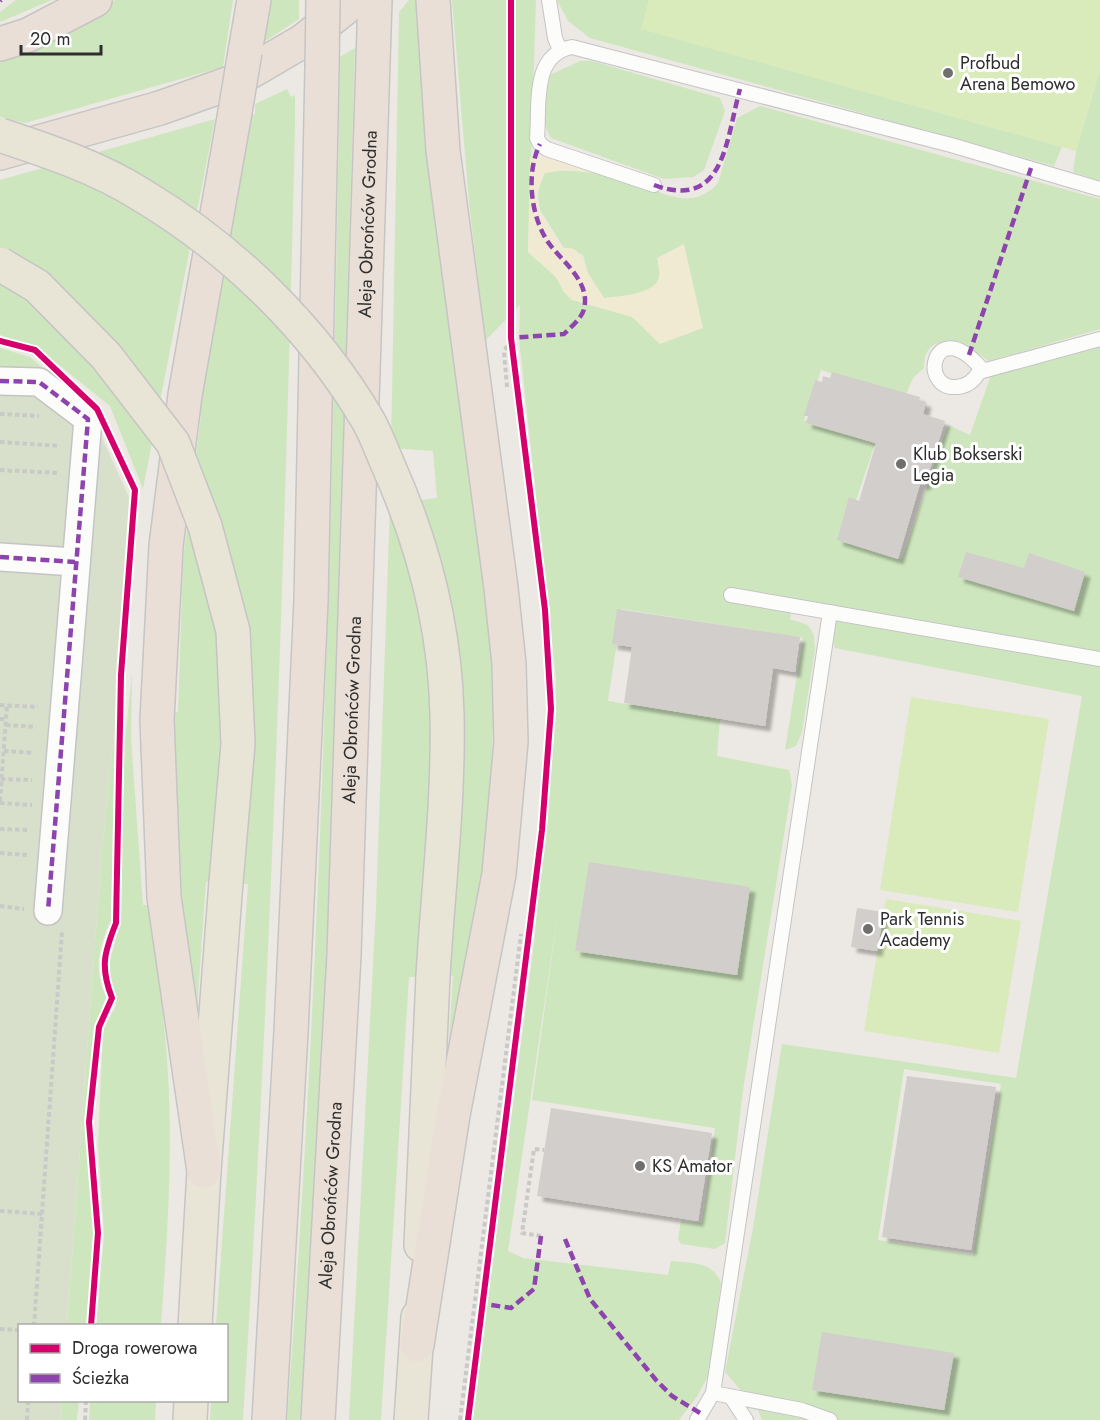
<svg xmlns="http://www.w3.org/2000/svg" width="1100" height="1420" viewBox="0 0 1100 1420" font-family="Jost,sans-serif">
<defs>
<filter id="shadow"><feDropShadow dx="5.5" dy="5.5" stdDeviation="1.5" flood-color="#0004"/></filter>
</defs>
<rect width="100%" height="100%" fill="#ece8e4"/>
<g fill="#cee6be" fill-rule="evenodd">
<polygon points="16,0 52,0 0,22 0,12"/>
<polygon points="115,0 233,0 223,67 25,123 0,117 0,59 92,18"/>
<polygon points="266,0 299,0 299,19 261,44"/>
<polygon points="409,0 418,0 490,630 494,697 489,827 478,900 449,1040 453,976 409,977 381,1420 349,1420 376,907 390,504 437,498 433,451 391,448 399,12"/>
<path d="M 452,0 L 536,0 L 528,252 L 556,277 L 564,292 L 632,317 L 642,325 L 684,244 C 659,258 669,269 655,285 C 645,296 617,297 604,298 L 588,273 L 583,255 L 564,248 L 540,210 L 537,190 L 545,173 C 568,169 598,169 620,176 C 653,187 689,216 718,183 L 737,118 L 760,106 L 1100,199 L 1100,329 L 989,361 C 969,346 924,325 924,368 L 913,378 L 904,399 L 821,370 L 804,420 L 875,444 L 843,539 L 902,559 L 948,425 L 970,435 L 991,375 L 1100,345 L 1100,1420 L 762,1420 L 758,1410 L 725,1372 L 753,1228 L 782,1044 L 1016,1078 L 1082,696 L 835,648 L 829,620 L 793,603 L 790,619 L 808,625 L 814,635 L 815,650 L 802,732 L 796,746 L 785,750 L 803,638 L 622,609 L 608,701 L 720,719 L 717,756 L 789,770 L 792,785 L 743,1090 L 725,1243 L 715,1249 L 681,1244 L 678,1239 L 681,1221 L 702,1223 L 715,1128 L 532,1100 L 559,905 L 508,1251 L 523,1258 L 668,1275 L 671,1261 C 691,1263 713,1261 721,1283 L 708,1376 L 698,1395 L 679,1420 L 472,1420 L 534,943 L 556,719 L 556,679 L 519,339 L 520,305 L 485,341 L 469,202 ZM 904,1069 L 1001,1084 L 973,1255 L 878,1240 Z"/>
<polygon points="557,0 649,0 642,29 1062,147 1054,166 590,38 568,21"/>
<path d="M 355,48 L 326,1010 L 302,1420 L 287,1420 C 321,967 333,511 340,57 Z"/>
<path d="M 580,61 L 592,61 L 720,98 L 725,111 L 704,170 L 693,177 L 664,179 L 551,138 C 539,120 547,95 550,75 Z"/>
<polygon points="1100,69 1100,181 1073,172 1076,151"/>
<path d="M 287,89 L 291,97 L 295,95 L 295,126 C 285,558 270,989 243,1420 L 210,1420 L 211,1401 L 226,1400 L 226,1326 L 216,1325 L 248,884 L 206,882 L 195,1037 L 179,888 L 172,712 L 178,712 L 183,560 L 201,416 L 195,413 L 248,117 L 255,114 L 255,104 Z"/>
<polygon points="215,119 143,489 110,406 38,348 0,335 0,180"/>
<polygon points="0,348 30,357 92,410 0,373"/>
<path d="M 132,672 L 131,738 L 143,905 L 150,905 C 156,961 165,1017 168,1074 C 173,1158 167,1241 161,1325 L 96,1326 L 104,1235 L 98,1144 L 103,1030 L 116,1006 L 108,967 L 120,924 L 124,752 Z"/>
<path d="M 115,722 L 111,919 C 99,948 93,968 106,997 C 76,1075 94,1157 93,1238 C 92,1267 88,1297 86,1325 L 67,1326 L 101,861 Z"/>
<polygon points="62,1401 79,1401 77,1420 61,1420"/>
<polygon points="90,1401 156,1401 155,1420 89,1420"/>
</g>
<path fill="#f0ead3" d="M 530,157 L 553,159 L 617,175 L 563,170 L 545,173 C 528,206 545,220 563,248 C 581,246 582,260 588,273 C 592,281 599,290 604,298 C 619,296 655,295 659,277 C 660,271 658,263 657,258 L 684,244 L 703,328 L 660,344 L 632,317 L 572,300 L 564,292 L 556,277 L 528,252 Z"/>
<polygon fill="#d8e0cc" points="0,373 91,414 129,497 115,722 101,861 67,1325 20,1326 20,1400 62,1401 61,1420 0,1420"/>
<g fill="#d9eabb">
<polygon points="649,0 1100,0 1100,69 1076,151 641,29"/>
<polygon points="911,697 1049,719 1018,912 880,890"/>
<polygon points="886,899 1021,921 999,1053 864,1031"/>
</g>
<g fill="#d1cecb" filter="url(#shadow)">
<polygon points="832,372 920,397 919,400 926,402 923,414 945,421 925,485 920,484 898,559 837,540 849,497 859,501 876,443 806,423 808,416 804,416 815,380 822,382 823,376 830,378"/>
<polygon points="966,552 1024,568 1029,553 1085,572 1074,611 958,577"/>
<polygon points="617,609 800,637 795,672 773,668 765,726 624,703 632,647 612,644"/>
<polygon points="589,862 750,887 737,975 575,951"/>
<polygon points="857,908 884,912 877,951 851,947"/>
<polygon points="907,1076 996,1087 971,1250 882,1237"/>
<polygon points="551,1108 712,1133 698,1221 537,1196"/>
<polygon points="822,1332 954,1353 944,1410 812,1390"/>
</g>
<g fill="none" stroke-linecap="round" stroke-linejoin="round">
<g stroke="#c5c4c5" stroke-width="16">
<g id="lane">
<polyline points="549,0 555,38 560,50"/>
<path d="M 654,185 L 547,149 L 540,144 L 537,138 C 540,105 531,55 572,47 L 951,145 L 1100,189"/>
<path d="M 979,372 L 980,367 C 933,314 918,390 957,387 C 967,386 974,381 979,372 L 1100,339"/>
<polyline points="731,595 1100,659"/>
<polyline points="713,1393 802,1410 830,1420"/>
<polyline points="731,1397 746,1420"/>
<polyline points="697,1420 713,1393 830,612"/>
</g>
</g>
<g stroke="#c5c4c5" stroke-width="30">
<g id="street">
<polyline points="0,381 39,382 88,419 48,911"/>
<polyline points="0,557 75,562"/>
</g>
</g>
<g stroke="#c6c5c4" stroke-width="36">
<g id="primary">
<polyline points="421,1245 433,976"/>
<polyline points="195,1326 204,1171 226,882"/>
<polyline points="190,1420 191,1400"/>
<polyline points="411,1420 418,1317"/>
</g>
</g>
<g stroke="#c6c5c4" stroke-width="36">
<g id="highway">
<polyline points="0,44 28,35 95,0"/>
<polyline points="245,52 254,0"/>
<polyline points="0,153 160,108 233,82 303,41 355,0"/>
<polyline points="204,1171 164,897 157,720 166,546 185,395 235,112"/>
<polyline points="417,1345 453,1115 499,874 511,742 509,664 501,588 443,151 433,0"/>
<polyline points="269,1420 291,1032 311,601 322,69"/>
<path id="s1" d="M 318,1420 L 344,955 L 375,0"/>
</g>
</g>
<g stroke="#c9c9c8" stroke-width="4" stroke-dasharray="4.5 3" stroke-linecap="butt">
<polyline points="0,341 35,350 39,355"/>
<polyline points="507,387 504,352 511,338"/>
<polyline points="0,414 39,416"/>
<polyline points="0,442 59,446"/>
<polyline points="0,470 57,473"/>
<polyline points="0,705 38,707"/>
<polyline points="0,719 6,719"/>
<polyline points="6,725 36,727"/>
<polyline points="4,751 34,753"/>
<polyline points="1,779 32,780"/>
<polyline points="0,801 7,705"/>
<polyline points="0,803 32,805"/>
<polyline points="0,829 29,830"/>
<polyline points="0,853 27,855"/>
<polyline points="0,906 24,909"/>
<polyline points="0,1211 43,1214"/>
<polyline points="541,1236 522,1233 534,1149 544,1150"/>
<polyline points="34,1326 62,932"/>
<path d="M 91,1326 L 98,1233 L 89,1122 L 99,1027 L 112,998 C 100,967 104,953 116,923 L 121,675 L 135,490 L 113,445"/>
<polyline points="0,1329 20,1330"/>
<polyline points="27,1420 28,1400"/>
<polyline points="85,1420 86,1400"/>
<polyline points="460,1420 521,934"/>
</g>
<use href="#lane" stroke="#fcfcfb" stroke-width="14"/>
<use href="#street" stroke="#fcfcfb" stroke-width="27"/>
<use href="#primary" stroke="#e8e4d6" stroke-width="33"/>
<use href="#highway" stroke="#eadfd6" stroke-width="33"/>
<g stroke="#c6c5c4" stroke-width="36" stroke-linecap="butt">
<g id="primary-bridge">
<path d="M 0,135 C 48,151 97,167 140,194 C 232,249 314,328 369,422 C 376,435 382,451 388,465 C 423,543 445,628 447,714 C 449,801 438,889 433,976"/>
<polyline points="0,264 37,286 106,356 173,443 205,526 233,631 238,744 226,882"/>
</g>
</g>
<g stroke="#c6c5c4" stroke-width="36" stroke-linecap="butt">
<g id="highway-bridge">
<polyline points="322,69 323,0"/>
<polyline points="235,112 245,52"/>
</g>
</g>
<use href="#primary-bridge" stroke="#e8e4d6" stroke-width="33"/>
<use href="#highway-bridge" stroke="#eadfd6" stroke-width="33"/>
<g stroke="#8e44ad" stroke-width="4.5" stroke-dasharray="9 4.5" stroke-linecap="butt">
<polyline points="0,1 1,0"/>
<path d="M 654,185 C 725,211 726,139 740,89"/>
<path d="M 511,333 L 511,338 L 564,334 C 571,327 582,318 584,309 C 591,281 561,261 548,242 C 530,215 526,172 540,144"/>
<polyline points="969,355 1031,168"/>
<polyline points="0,381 39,382 88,419 48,911"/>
<polyline points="0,557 75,562"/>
<polyline points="565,1239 590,1299 656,1380 672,1396 700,1413"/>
<polyline points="478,1303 511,1308 534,1289 541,1236"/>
</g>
<g stroke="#fff" stroke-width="10">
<g id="cycleway">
<path d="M 0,341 L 35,350 L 97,409 L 135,490 L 121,675 L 116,923 C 104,953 100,967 112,998 L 99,1027 L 89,1122 L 98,1233 L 91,1326"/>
<polyline points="468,1420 542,830 551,709 545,610 511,338 511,0"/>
</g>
</g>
<use href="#cycleway" stroke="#d6006c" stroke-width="6"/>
</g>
<g fill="#706f6e" stroke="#fff" stroke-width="2">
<circle cx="948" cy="73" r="6"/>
<circle cx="901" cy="464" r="6"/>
<circle cx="868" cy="929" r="6"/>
<circle cx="640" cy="1166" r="6"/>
</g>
<g text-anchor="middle" stroke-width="6" stroke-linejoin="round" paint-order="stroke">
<g font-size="18" fill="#2e2e2e" stroke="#fff" text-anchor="start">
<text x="960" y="69">Profbud<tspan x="960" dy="21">Arena Bemowo</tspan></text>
<text x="913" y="460">Klub Bokserski<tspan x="913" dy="21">Legia</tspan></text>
<text x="880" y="925">Park Tennis<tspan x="880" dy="21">Academy</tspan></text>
<text x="652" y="1172">KS Amator</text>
</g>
<g font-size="18" fill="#2e2e2e" stroke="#fff">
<text dy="6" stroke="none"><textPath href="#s1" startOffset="1197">Aleja Obrońców Grodna</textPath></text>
<text dy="6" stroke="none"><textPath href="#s1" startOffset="711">Aleja Obrońców Grodna</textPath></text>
<text dy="6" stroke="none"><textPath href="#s1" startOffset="225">Aleja Obrońców Grodna</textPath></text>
</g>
</g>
<rect x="18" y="1324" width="210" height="78" fill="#ffffff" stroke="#ababab" stroke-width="1.5"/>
<rect x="30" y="1344" width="30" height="9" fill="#d6006c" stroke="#ababab" stroke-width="1.5"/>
<text x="72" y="1354" font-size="18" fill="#2e2e2e">Droga rowerowa</text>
<rect x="30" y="1374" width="30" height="9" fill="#8e44ad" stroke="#ababab" stroke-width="1.5"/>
<text x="72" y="1384" font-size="18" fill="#2e2e2e">Ścieżka</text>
<path d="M21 45v9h80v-9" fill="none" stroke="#2e2e2e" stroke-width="3"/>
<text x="30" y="45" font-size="18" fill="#2e2e2e" stroke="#ffffff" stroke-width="4.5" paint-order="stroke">20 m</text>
</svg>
